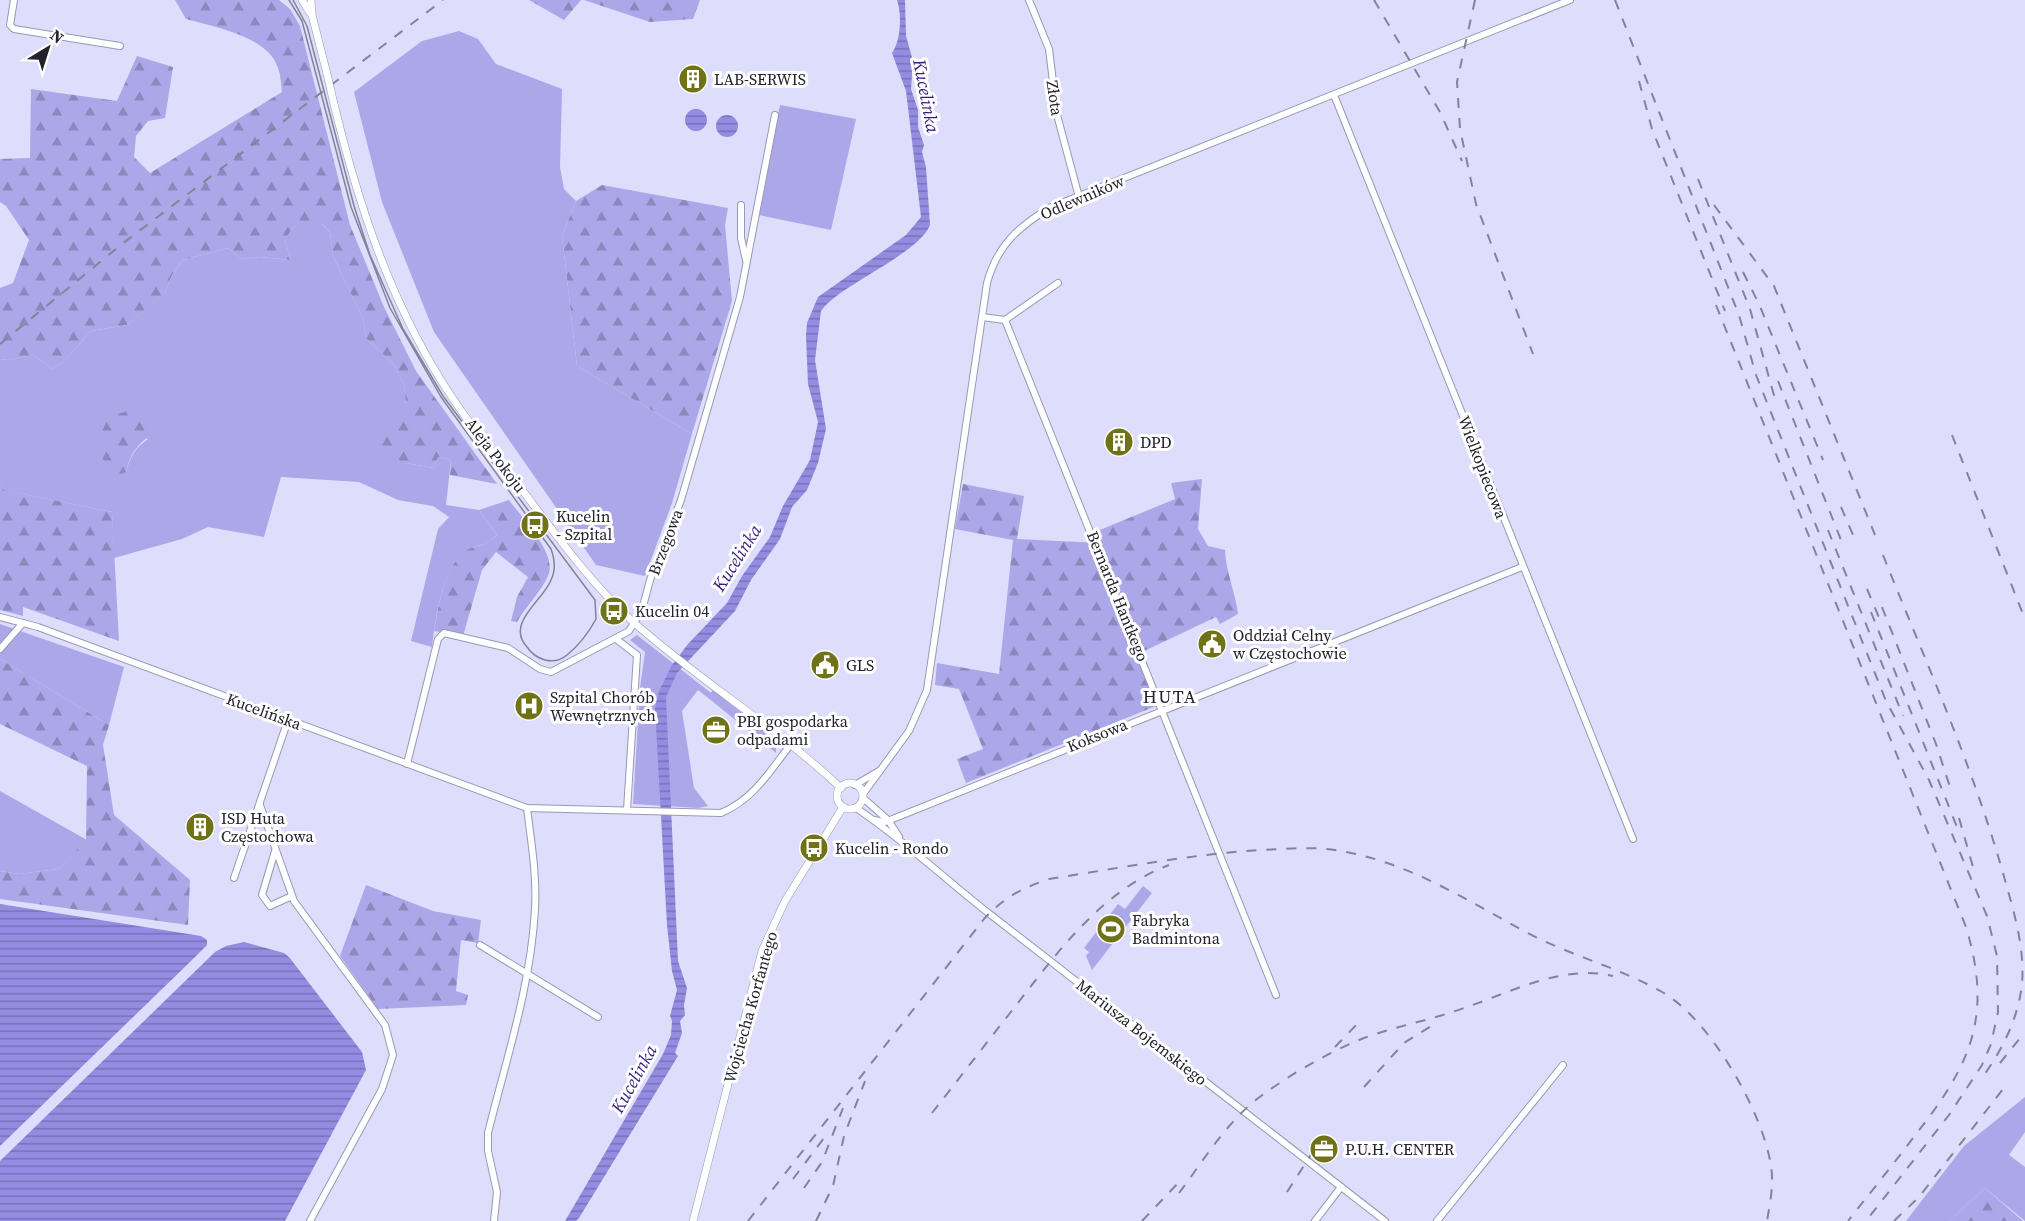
<svg xmlns="http://www.w3.org/2000/svg" width="2025" height="1221" viewBox="0 0 2025 1221" font-family="'Source Serif 4',serif">
<defs>
<pattern id="forest-firs" width="22" height="20" patternUnits="userSpaceOnUse" patternTransform="scale(1.5)"><rect width="22" height="20" fill="#aca7e9"/><path d="M5 1l3.5 6h-7zM16 11l3.5 6h-7z" fill="#8c88bd"/></pattern>
<pattern id="water-rules" width="6" height="5" patternUnits="userSpaceOnUse" patternTransform="scale(1.5)"><rect width="6" height="5" fill="#948ce1"/><path d="M0 2.5h6" fill="none" stroke="#7872b7"/></pattern>
</defs>
<rect width="100%" height="100%" fill="#deddfc"/>
<g fill="#aca7e9" fill-rule="evenodd">
<polygon points="459,31 478,39 496,64 562,89 560,167 564,189 576,201 562,236 577,366 692,434 672,503 645,576 596,565 434,332 382,202 354,92 422,41"/>
<polygon points="780,105 856,119 831,230 759,215"/>
<path d="M 305,223 L 321,223 L 330,232 L 333,256 L 363,319 L 366,338 L 394,365 L 404,385 L 406,406 L 405,463 L 434,468 L 438,457 L 451,460 L 446,505 L 479,510 L 497,535 C 485,548 476,543 465,552 C 442,569 435,620 432,647 L 411,641 L 438,529 L 449,517 L 433,506 L 398,500 L 359,482 L 281,477 L 264,537 L 208,527 L 182,539 L 114,558 L 112,512 L 3,490 L 0,484 L 0,359 L 9,360 L 33,355 L 53,369 L 65,360 L 91,331 L 127,325 L 165,293 L 172,275 L 183,260 L 228,248 L 242,259 L 259,257 L 291,260 L 285,240 L 294,226 ZM 103,427 L 148,439 C 135,448 130,457 126,472 Z"/>
<polygon points="0,624 124,667 109,725 0,659"/>
<polygon points="637,635 711,693 707,697 698,690 682,711 694,788 708,806 698,808 633,804 640,688 645,652 630,640"/>
<polygon points="0,791 87,840 58,869 19,874 0,871"/>
<polygon points="1143,886 1152,893 1092,970 1086,956 1089,952 1084,948 1118,904 1125,909"/>
<polygon points="2025,1097 2025,1132 2009,1155 2025,1167 2025,1221 1985,1188 1949,1221 1906,1221 1964,1146"/>
</g>
<g fill="url(#forest-firs)">
<path d="M 175,0 L 279,0 L 290,9 L 300,26 L 350,225 L 384,307 L 416,371 L 497,484 L 450,475 L 451,460 L 438,457 L 434,468 L 405,463 L 378,450 L 379,429 L 385,421 L 404,418 L 406,406 L 404,385 L 394,365 L 366,338 L 363,319 L 333,256 L 330,232 L 321,223 L 294,226 L 285,240 L 291,260 L 259,257 L 242,259 L 228,248 L 183,260 L 172,275 L 165,293 L 149,307 L 127,325 L 91,331 L 65,360 L 53,369 L 33,355 L 9,360 L 0,359 L 0,288 L 13,283 L 29,240 L 6,206 L 0,202 L 0,159 L 30,158 L 31,89 L 117,101 L 137,56 L 173,67 L 165,118 L 148,121 L 136,136 L 134,157 L 150,173 L 282,92 C 281,84 281,76 278,68 C 268,36 214,27 186,19 Z"/>
<polygon points="529,0 581,0 564,20"/>
<polygon points="584,0 700,0 693,19 650,22"/>
<polygon points="602,185 728,208 725,225 732,301 692,434 577,366 562,236 576,201"/>
<path d="M 130,410 L 144,413 C 161,437 147,433 136,449 C 130,456 128,464 126,472 L 121,474 C 94,461 95,441 109,417 Z"/>
<path d="M 1202,479 L 1198,529 L 1208,546 L 1225,550 C 1226,573 1235,590 1238,614 L 1220,624 L 1216,617 L 1138,654 L 1156,706 L 966,783 L 957,759 L 983,749 L 959,689 L 935,685 L 937,663 L 999,674 L 1013,540 L 955,529 L 963,484 L 1024,496 L 1017,539 L 1099,543 L 1095,532 L 1175,499 L 1171,483 Z"/>
<polygon points="0,484 4,490 112,512 119,641 23,607 23,616 0,610"/>
<path d="M 509,500 C 522,518 558,554 548,576 C 541,592 526,606 517,622 L 511,621 L 517,597 L 528,577 L 496,552 L 482,570 L 463,636 L 434,631 C 439,605 443,571 464,552 C 474,544 485,548 497,535 L 479,510 Z"/>
<polygon points="0,659 109,725 103,745 114,815 190,880 188,925 0,899 0,871 19,874 58,869 86,840 87,766 0,724"/>
<polygon points="713,690 776,740 776,753 707,697"/>
<polygon points="366,885 433,911 481,920 478,943 461,940 456,991 468,995 466,1005 378,1009 340,956"/>
<polygon points="1985,1188 2023,1221 1949,1221"/>
</g>
<g fill="url(#water-rules)">
<path d="M 897,0 L 905,0 L 906,36 L 913,61 L 911,89 L 918,110 L 918,127 L 924,145 L 922,152 L 926,167 L 930,225 C 919,254 839,285 821,311 L 815,360 L 826,429 L 818,463 L 807,490 L 792,507 L 780,539 L 751,580 L 735,611 L 677,673 L 666,697 L 678,961 L 687,988 L 684,1005 L 685,1015 L 680,1021 L 682,1033 L 675,1053 L 678,1056 L 579,1218 L 576,1221 L 565,1221 L 663,1054 L 671,1035 L 672,1021 L 670,1016 L 677,990 L 672,971 L 667,925 L 655,708 L 659,691 L 672,665 L 688,644 L 727,603 L 742,576 L 770,537 L 783,506 L 810,460 L 818,422 L 808,384 L 806,336 L 807,323 L 818,297 L 906,235 L 921,217 L 906,91 L 892,53 C 901,40 902,14 897,0 Z"/>
<circle cx="696" cy="120" r="11"/>
<circle cx="727" cy="126" r="11"/>
<polygon points="0,904 201,936 207,940 207,945 191,961 0,1146"/>
<polygon points="244,942 284,953 289,957 362,1052 366,1070 285,1221 0,1221 0,1161 215,952 226,946"/>
</g>
<g fill="none" stroke-linecap="round" stroke-linejoin="round">
<g stroke="#9998b5" stroke-width="8">
<g id="minor">
<polyline points="14,0 10,25 14,29 120,46"/>
<polyline points="1029,0 1049,49 1057,115 1079,197"/>
<polyline points="1334,95 1633,839"/>
<polyline points="741,205 741,238 746,260"/>
<polyline points="982,317 1005,320 1276,995"/>
<polyline points="1005,320 1058,283"/>
<path d="M 0,617 L 38,627 L 527,808 L 721,813 C 754,799 770,771 791,744"/>
<polyline points="616,639 637,655 627,810"/>
<polyline points="0,649 23,623"/>
<polyline points="407,764 438,639 444,633 508,648 540,669 551,672 629,631 642,610 650,580 681,500 740,297 775,115"/>
<polyline points="855,785 879,771"/>
<path d="M 863,794 L 909,731 L 927,690 L 987,283 C 997,246 1017,228 1049,208 L 1570,0"/>
<polyline points="863,798 888,820 899,837"/>
<polyline points="260,805 294,901 385,1025 393,1055 382,1089 310,1221"/>
<path d="M 856,808 C 904,840 946,880 991,915 C 1123,1016 1253,1120 1385,1221"/>
<polyline points="874,820 885,822 1522,567"/>
<polyline points="275,851 262,895 270,906 292,896"/>
<polyline points="234,878 288,720"/>
<polyline points="480,945 598,1017"/>
<path d="M 494,1221 L 497,1192 L 488,1151 L 488,1133 C 506,1060 531,985 535,909 C 537,875 531,841 527,808"/>
<polyline points="1315,1221 1341,1187"/>
<polyline points="1437,1221 1563,1065"/>
</g>
</g>
<g stroke="#9998b5" stroke-width="8">
<g id="tertiary">
<polyline points="302,0 310,13"/>
<polyline points="311,0 312,15 327,74"/>
<path d="M 334,104 C 358,203 388,295 442,382 C 467,422 497,458 526,495 C 559,539 591,583 631,620 C 698,680 775,726 841,788"/>
<circle cx="850" cy="796" r="13"/>
<polyline points="693,1221 762,951 785,901 843,807"/>
</g>
</g>
<use href="#minor" stroke="#fff" stroke-width="6"/>
<use href="#tertiary" stroke="#fff" stroke-width="7"/>
<path stroke="#848399" stroke-width="1.5" d="M 289,0 L 302,21 L 351,207 L 390,308 L 441,397 L 551,549 C 555,560 556,570 551,580 C 543,601 505,623 527,647 C 531,653 538,658 545,660 C 553,662 561,660 567,655 C 578,646 589,632 596,619 L 595,600 L 443,396 L 403,329 L 370,255 L 354,206 L 307,26 L 293,0"/>
<g stroke="#848399" stroke-width="2" stroke-dasharray="10 10" stroke-linecap="butt">
<polyline points="1374,0 1440,112 1462,161"/>
<polyline points="1475,0 1457,82 1460,129 1476,204 1533,354"/>
<polyline points="1615,0 1739,315 1756,375 1886,701 1929,780 1987,916 1997,956 1998,1012 1991,1044 1982,1065 1949,1115 1866,1221"/>
<polyline points="1639,81 1652,129 1725,311"/>
<polyline points="1698,179 1750,309 1775,399"/>
<polyline points="1714,205 1774,286 1875,535"/>
<polyline points="1743,272 1759,304 1823,460"/>
<path d="M 1716,305 L 1966,927 C 1994,1019 1969,1067 1913,1138 C 1892,1166 1870,1193 1848,1221"/>
<polyline points="0,344 122,244 443,0"/>
<polyline points="1778,381 1841,540"/>
<polyline points="1952,435 2025,619"/>
<polyline points="1841,507 1856,542"/>
<polyline points="1828,530 1903,716"/>
<path d="M 1883,555 C 1925,660 1972,764 2003,873 C 2013,909 2025,946 2022,984 C 2018,1019 2002,1051 1981,1079"/>
<polyline points="1867,589 1880,620"/>
<polyline points="1882,607 1936,744 1950,787"/>
<polyline points="1871,612 1957,827"/>
<polyline points="1959,818 1973,867"/>
<polyline points="1335,1047 1362,1019"/>
<polyline points="2000,1063 2025,1032"/>
<polyline points="1364,1087 1404,1043 1436,1023"/>
<path d="M 932,1113 C 958,1080 984,1046 1010,1013 C 1054,957 1100,891 1169,865"/>
<polyline points="793,1179 827,1134"/>
<polyline points="804,1188 822,1162 843,1108"/>
<polyline points="1287,1192 1316,1147"/>
<path d="M 1179,1193 C 1204,1160 1227,1121 1261,1096 C 1291,1074 1329,1052 1364,1038 C 1397,1026 1431,1020 1464,1008 C 1512,992 1562,964 1613,976"/>
<path d="M 748,1221 L 984,919 C 1003,898 1022,888 1049,879 C 1120,868 1191,854 1262,850 C 1283,849 1305,847 1326,849 C 1400,857 1461,897 1524,931 C 1568,955 1618,967 1662,992 C 1710,1019 1763,1112 1771,1166 C 1774,1185 1770,1203 1767,1221"/>
<polyline points="816,1221 833,1186 844,1136 865,1081"/>
<polyline points="1142,1221 1182,1179"/>
<polyline points="1894,1221 1919,1197 2007,1084"/>
</g>
<g stroke="#9998b5" stroke-width="8" stroke-linecap="butt">
<polyline id="tertiary-bridge" points="327,74 334,104"/>
</g>
<use href="#tertiary-bridge" stroke="#fff" stroke-width="7"/>
</g>
<defs>
<g id="building-disc" transform="scale(1.5)"><circle r="9.5" fill="#707218" stroke="#fff"/><path d="M-4-6H4V6H1V3H-1V6H-4ZM-2.5-4.3h1.7v1.8h-1.7ZM.8-4.3h1.7v1.8H.8ZM-2.5-1h1.7V.8h-1.7ZM.8-1h1.7V.8H.8Z" fill="#fff"/></g>
<g id="bus-disc" transform="scale(1.5)"><circle r="9.5" fill="#707218" stroke="#fff"/><path d="M-5-6H5V4H4V6H2V4H-2V6H-4V4H-5ZM-3.5-4V0h7V-4ZM-3.5 1.2v1.5H-2V1.2ZM2 1.2v1.5H3.5V1.2Z" fill="#fff"/></g>
<g id="civic-disc" transform="scale(1.5)"><circle r="9.5" fill="#707218" stroke="#fff"/><path d="M-.6-6.5H3V-4.5H.6V-3L4-1V1h2V6H-6V1h2V-1L-.6-3ZM-1.2 2.5V6h2.4V2.5Z" fill="#fff"/></g>
<g id="hospital-disc" transform="scale(1.5)"><circle r="9.5" fill="#707218" stroke="#fff"/><path d="M-5-5h3v3.5h4V-5h3V5h-3V1.5h-4V5h-3Z" fill="#fff"/></g>
<g id="office-disc" transform="scale(1.5)"><circle r="9.5" fill="#707218" stroke="#fff"/><path d="M-6-3h4V-5.5h4V-3h4V5H-6ZM-1-4.5V-3h2v-1.5ZM-6 0V1H6V0Z" fill="#fff"/></g>
<g id="stadium-disc" transform="scale(1.5)"><circle r="9.5" fill="#707218" stroke="#fff"/><path d="M0-5a6.5 5 0 1 0 0 10a6.5 5 0 1 0 0-10ZM-3.5-1.8h7v3.6h-7Z" fill="#fff"/></g>
</defs>
<g fill-rule="evenodd">
<use href="#building-disc" x="693" y="79"/>
<use href="#building-disc" x="1119" y="442"/>
<use href="#bus-disc" x="535" y="525"/>
<use href="#bus-disc" x="614" y="611"/>
<use href="#civic-disc" x="1212" y="644"/>
<use href="#civic-disc" x="825" y="665"/>
<use href="#hospital-disc" x="529" y="706"/>
<use href="#office-disc" x="716" y="730"/>
<use href="#building-disc" x="200" y="827"/>
<use href="#bus-disc" x="814" y="848"/>
<use href="#stadium-disc" x="1111" y="929"/>
<use href="#office-disc" x="1324" y="1149"/>
</g>
<g text-anchor="middle" stroke-width="6" stroke-linejoin="round" paint-order="stroke">
<g font-size="16" fill="#22212d" stroke="#fff" text-anchor="start">
<text x="714" y="85">LAB-SERWIS</text>
<text x="1140" y="448">DPD</text>
<text x="556" y="522">Kucelin<tspan x="556" dy="18">- Szpital</tspan></text>
<text x="635" y="617">Kucelin 04</text>
<text x="1233" y="641">Oddział Celny<tspan x="1233" dy="18">w Częstochowie</tspan></text>
<text x="846" y="671">GLS</text>
<text x="550" y="703">Szpital Chorób<tspan x="550" dy="18">Wewnętrznych</tspan></text>
<text x="737" y="727">PBI gospodarka<tspan x="737" dy="18">odpadami</tspan></text>
<text x="221" y="824">ISD Huta<tspan x="221" dy="18">Częstochowa</tspan></text>
<text x="835" y="854">Kucelin - Rondo</text>
<text x="1132" y="926">Fabryka<tspan x="1132" dy="18">Badmintona</tspan></text>
<text x="1345" y="1155">P.U.H. CENTER</text>
</g>
<g font-size="16" fill="#22212d" stroke="#fff">
<text transform="translate(1055 98) rotate(82)" y="6">Złota</text>
<text transform="translate(1082 197) rotate(-23)" y="6">Odlewników</text>
<text transform="translate(496 455) rotate(53)" y="6">Aleja Pokoju</text>
<text transform="translate(1483 467) rotate(69)" y="6">Wielkopiecowa</text>
<text transform="translate(665 542) rotate(-69)" y="6">Brzegowa</text>
<text transform="translate(1118 596) rotate(68)" y="6">Bernarda Hantkego</text>
<text transform="translate(264 711) rotate(20)" y="6">Kucelińska</text>
<text transform="translate(1097 735) rotate(-22)" y="6">Koksowa</text>
<text transform="translate(750 1007) rotate(-74)" y="6">Wojciecha Korfantego</text>
<text transform="translate(1142 1032) rotate(38)" y="6">Mariusza Bojemskiego</text>
</g>
<g font-size="18" font-style="italic" fill="#371d80" stroke="#fff">
<text transform="translate(926 96) rotate(79)" y="6">Kucelinka</text>
<text transform="translate(737 558) rotate(-58)" y="6">Kucelinka</text>
<text transform="translate(634 1079) rotate(-61)" y="6">Kucelinka</text>
</g>
<g font-size="18" letter-spacing="1.5" fill="#22212d" stroke="#fff">
<text x="1170" y="703">HUTA</text>
</g>
</g>
<g transform="translate(48 48) rotate(38)" stroke="#ffffff" stroke-width="4.5" paint-order="stroke">
<path d="M0-4.5L10 22L0 15L-10 22Z" fill="#22212d"/>
<text y="-9" font-size="16" font-weight="bold" text-anchor="middle" fill="#22212d">N</text>
</g>
</svg>
